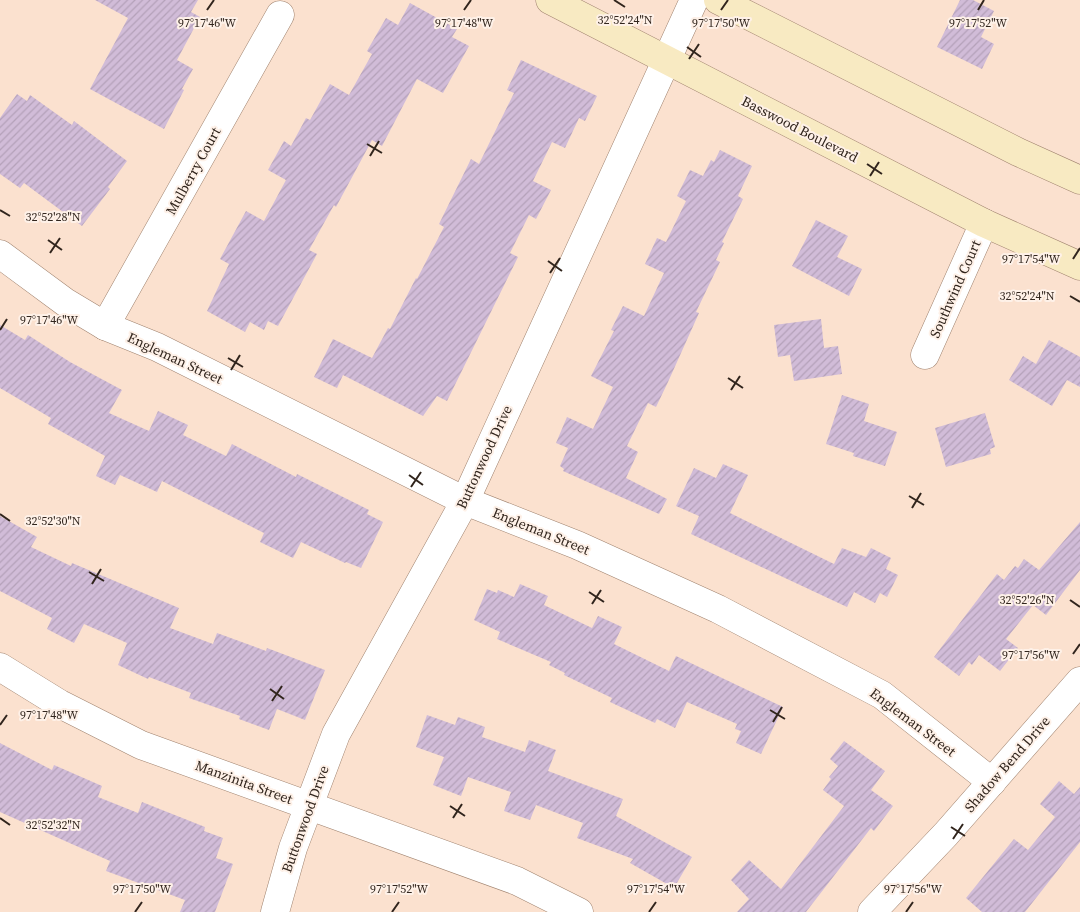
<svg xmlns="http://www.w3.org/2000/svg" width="1080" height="912" viewBox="0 0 1080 912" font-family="'Source Serif 4',serif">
<defs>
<pattern id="building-hatch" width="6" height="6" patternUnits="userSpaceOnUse" patternTransform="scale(1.25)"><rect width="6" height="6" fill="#d1bcd8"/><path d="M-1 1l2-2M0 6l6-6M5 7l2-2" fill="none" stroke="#b4a1b9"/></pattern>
</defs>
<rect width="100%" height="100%" fill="#fbe1cf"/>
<g fill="url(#building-hatch)">
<polygon points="95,0 198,0 191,12 200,17 177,60 193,69 182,89 184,90 164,129 90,89 128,18"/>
<polygon points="960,0 973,0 994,11 981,37 994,44 982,69 937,47"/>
<polygon points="410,3 457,29 452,37 469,46 443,93 417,79 382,146 372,140 336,207 334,205 309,250 317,254 278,326 268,321 264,330 250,322 245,332 207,311 229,264 220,259 246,211 264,221 286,180 268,170 284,141 291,146 306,118 310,120 330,84 349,95 372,54 367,51 386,18 398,25"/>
<polygon points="521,60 597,96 585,121 579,118 565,148 552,142 533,181 551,190 536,219 529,215 510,253 518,257 447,401 437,396 423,416 343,375 337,388 314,377 333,339 372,358 388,328 390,329 416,278 417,279 444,227 439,224 471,159 479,164 514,93 507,90"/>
<polygon points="17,94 27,101 30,95 72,125 74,121 127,161 108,187 110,189 82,226 24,183 20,188 0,174 0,118"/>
<polygon points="720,150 752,166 738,196 743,199 722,242 724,243 716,260 720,262 696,312 699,313 668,382 656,407 648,403 627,446 638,452 626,478 667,499 659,514 563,471 564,469 560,466 568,448 556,443 567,417 593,429 613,387 591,376 614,331 611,330 623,306 644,316 664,273 645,264 657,238 666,242 686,201 677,196 690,170 703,176 711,160 714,162"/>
<polygon points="816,220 848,236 837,257 862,269 849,296 792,266"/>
<polygon points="821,319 824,348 838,346 842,374 794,381 790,355 778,357 774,325"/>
<polygon points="0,325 25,340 28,335 70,362 122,390 109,413 149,431 158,411 188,425 183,435 226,456 232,444 296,477 297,474 369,510 367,514 383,522 361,568 346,562 345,563 301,542 293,558 260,542 264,533 162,481 157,492 120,475 115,485 96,476 105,456 48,424 51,418 0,388"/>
<polygon points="1049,340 1080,357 1080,387 1067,380 1052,406 1009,380 1023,356 1036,364"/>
<polygon points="842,395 869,404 864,421 897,432 885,466 853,456 854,453 826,444"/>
<polygon points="985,413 995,447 990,449 991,454 946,467 935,428"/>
<polygon points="723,464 748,475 730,513 834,564 842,548 866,557 871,548 891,558 886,569 898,575 887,597 880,593 875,603 854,592 847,607 691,534 699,516 676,506 694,468 716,478"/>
<polygon points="0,516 37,537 31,547 71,566 72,563 179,608 170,628 213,644 217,633 266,651 267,648 325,670 305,720 277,709 269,730 239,719 240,716 189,698 191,693 149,677 148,679 118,665 127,643 84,624 74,643 47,629 52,618 0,591"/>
<polygon points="1080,522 1080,570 1046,615 1033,605 1006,639 1018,648 1000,671 979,655 972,665 969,662 959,676 934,657 997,574 1004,580 1015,566 1018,568 1024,559 1039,570"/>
<polygon points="520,584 548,596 544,605 592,628 598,616 622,627 614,644 669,671 676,656 783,707 761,754 736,743 741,731 735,729 737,724 687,702 675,728 657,719 655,723 610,702 612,698 564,675 565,673 549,665 551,662 497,639 500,632 474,620 487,589 497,593 498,590 514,597"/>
<polygon points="427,715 455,725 458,717 485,727 482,737 525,752 529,740 556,750 548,771 623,799 616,816 692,857 674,888 630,863 633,859 577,838 583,823 536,805 530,820 504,811 511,792 468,777 461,796 433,785 444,757 416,747"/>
<polygon points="844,741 885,771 871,790 893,806 874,831 871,828 806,912 737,912 749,899 731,880 749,860 781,889 844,806 823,790 831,779 829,777 838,766 830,759"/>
<polygon points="0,743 52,770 54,765 102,786 98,797 138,813 142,802 205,827 204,831 223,838 216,858 233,864 215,912 180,912 185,900 106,871 110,861 0,812"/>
<polygon points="1059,781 1074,794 1080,787 1080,842 1025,912 982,912 966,898 1014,839 1028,850 1055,817 1040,804"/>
</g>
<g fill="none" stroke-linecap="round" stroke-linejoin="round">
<g stroke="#a0836f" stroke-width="29">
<g id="minor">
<polyline points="0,254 65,302 105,326 157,347 465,501 577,545 718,609 882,695 992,782"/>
<polyline points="105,326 280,15"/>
<polyline points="925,355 984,223"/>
<polyline points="0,667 60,704 141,745 517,881 579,912"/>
<polyline points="872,912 946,834 1080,681"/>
</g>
</g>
<g stroke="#a0836f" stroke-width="29">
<polyline id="tertiary" points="275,912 293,848 336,734 465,501 694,0"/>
</g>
<g stroke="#a0836f" stroke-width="29">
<g id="secondary">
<polyline points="550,0 984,223 1080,266"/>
<polyline points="718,0 1018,152 1080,180"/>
</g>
</g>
<use href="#minor" stroke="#fff" stroke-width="28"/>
<use href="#tertiary" stroke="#fff" stroke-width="28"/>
<use href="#secondary" stroke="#f8eac2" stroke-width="28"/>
</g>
<path fill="none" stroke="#31251d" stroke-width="2" d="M 614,0 L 625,7M 207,10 L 214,0M 464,10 L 471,0M 721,10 L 728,0M 978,10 L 984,0M 687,47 L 701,57M 689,59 L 699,44M 367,144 L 382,153M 370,156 L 379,141M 867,164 L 882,174M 870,176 L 879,162M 0,210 L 10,216M 48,240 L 62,250M 50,253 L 60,238M 1073,259 L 1080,248M 548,261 L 562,271M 550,273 L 560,258M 1070,296 L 1080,302M 0,330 L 7,319M 228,358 L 243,367M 231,370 L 240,355M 728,378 L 743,388M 731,390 L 740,376M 409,475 L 423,485M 411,487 L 421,472M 909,496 L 924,505M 912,508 L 921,493M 0,514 L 10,521M 89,572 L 104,581M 92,584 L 101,569M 589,592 L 604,602M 1070,600 L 1080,607M 592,604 L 601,590M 1073,654 L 1080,644M 270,689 L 284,699M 272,701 L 282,686M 770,710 L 785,719M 773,722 L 782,707M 0,725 L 7,715M 450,806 L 465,816M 0,818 L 10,825M 453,818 L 462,804M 951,827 L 965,836M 953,839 L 963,824M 135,912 L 142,902M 392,912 L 399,902M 649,912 L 656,902M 906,912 L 913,902"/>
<g text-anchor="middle" stroke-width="4" stroke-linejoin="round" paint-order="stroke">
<g font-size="14" fill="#31251d" stroke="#fef1e8">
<text transform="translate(800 129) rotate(27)" y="5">Basswood Boulevard</text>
<text transform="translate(193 171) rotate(-61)" y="5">Mulberry Court</text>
<text transform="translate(955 289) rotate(-66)" y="5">Southwind Court</text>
<text transform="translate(175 358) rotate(25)" y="5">Engleman Street</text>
<text transform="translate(484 457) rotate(-65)" y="5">Buttonwood Drive</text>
<text transform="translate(541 531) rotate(22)" y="5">Engleman Street</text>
<text transform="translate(913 722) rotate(37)" y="5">Engleman Street</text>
<text transform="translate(1007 764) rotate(-49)" y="5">Shadow Bend Drive</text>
<text transform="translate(244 782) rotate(20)" y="5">Manzinita Street</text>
<text transform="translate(305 819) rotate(-70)" y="5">Buttonwood Drive</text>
</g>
</g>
<g font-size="12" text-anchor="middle" fill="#31251d" stroke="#fef1e8" stroke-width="4" stroke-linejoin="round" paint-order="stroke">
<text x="625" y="24">32°52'24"N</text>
<text x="464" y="27">97°17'48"W</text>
<text x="207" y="27">97°17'46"W</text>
<text x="721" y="27">97°17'50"W</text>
<text x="978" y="27">97°17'52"W</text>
<text x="53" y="221">32°52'28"N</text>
<text x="1031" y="263">97°17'54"W</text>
<text x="1027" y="300">32°52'24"N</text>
<text x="49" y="324">97°17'46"W</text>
<text x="53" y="525">32°52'30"N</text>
<text x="1027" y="604">32°52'26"N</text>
<text x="1031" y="659">97°17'56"W</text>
<text x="49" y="719">97°17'48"W</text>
<text x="53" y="829">32°52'32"N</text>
<text x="142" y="893">97°17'50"W</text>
<text x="399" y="893">97°17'52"W</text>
<text x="656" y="893">97°17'54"W</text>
<text x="913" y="893">97°17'56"W</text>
</g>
</svg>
